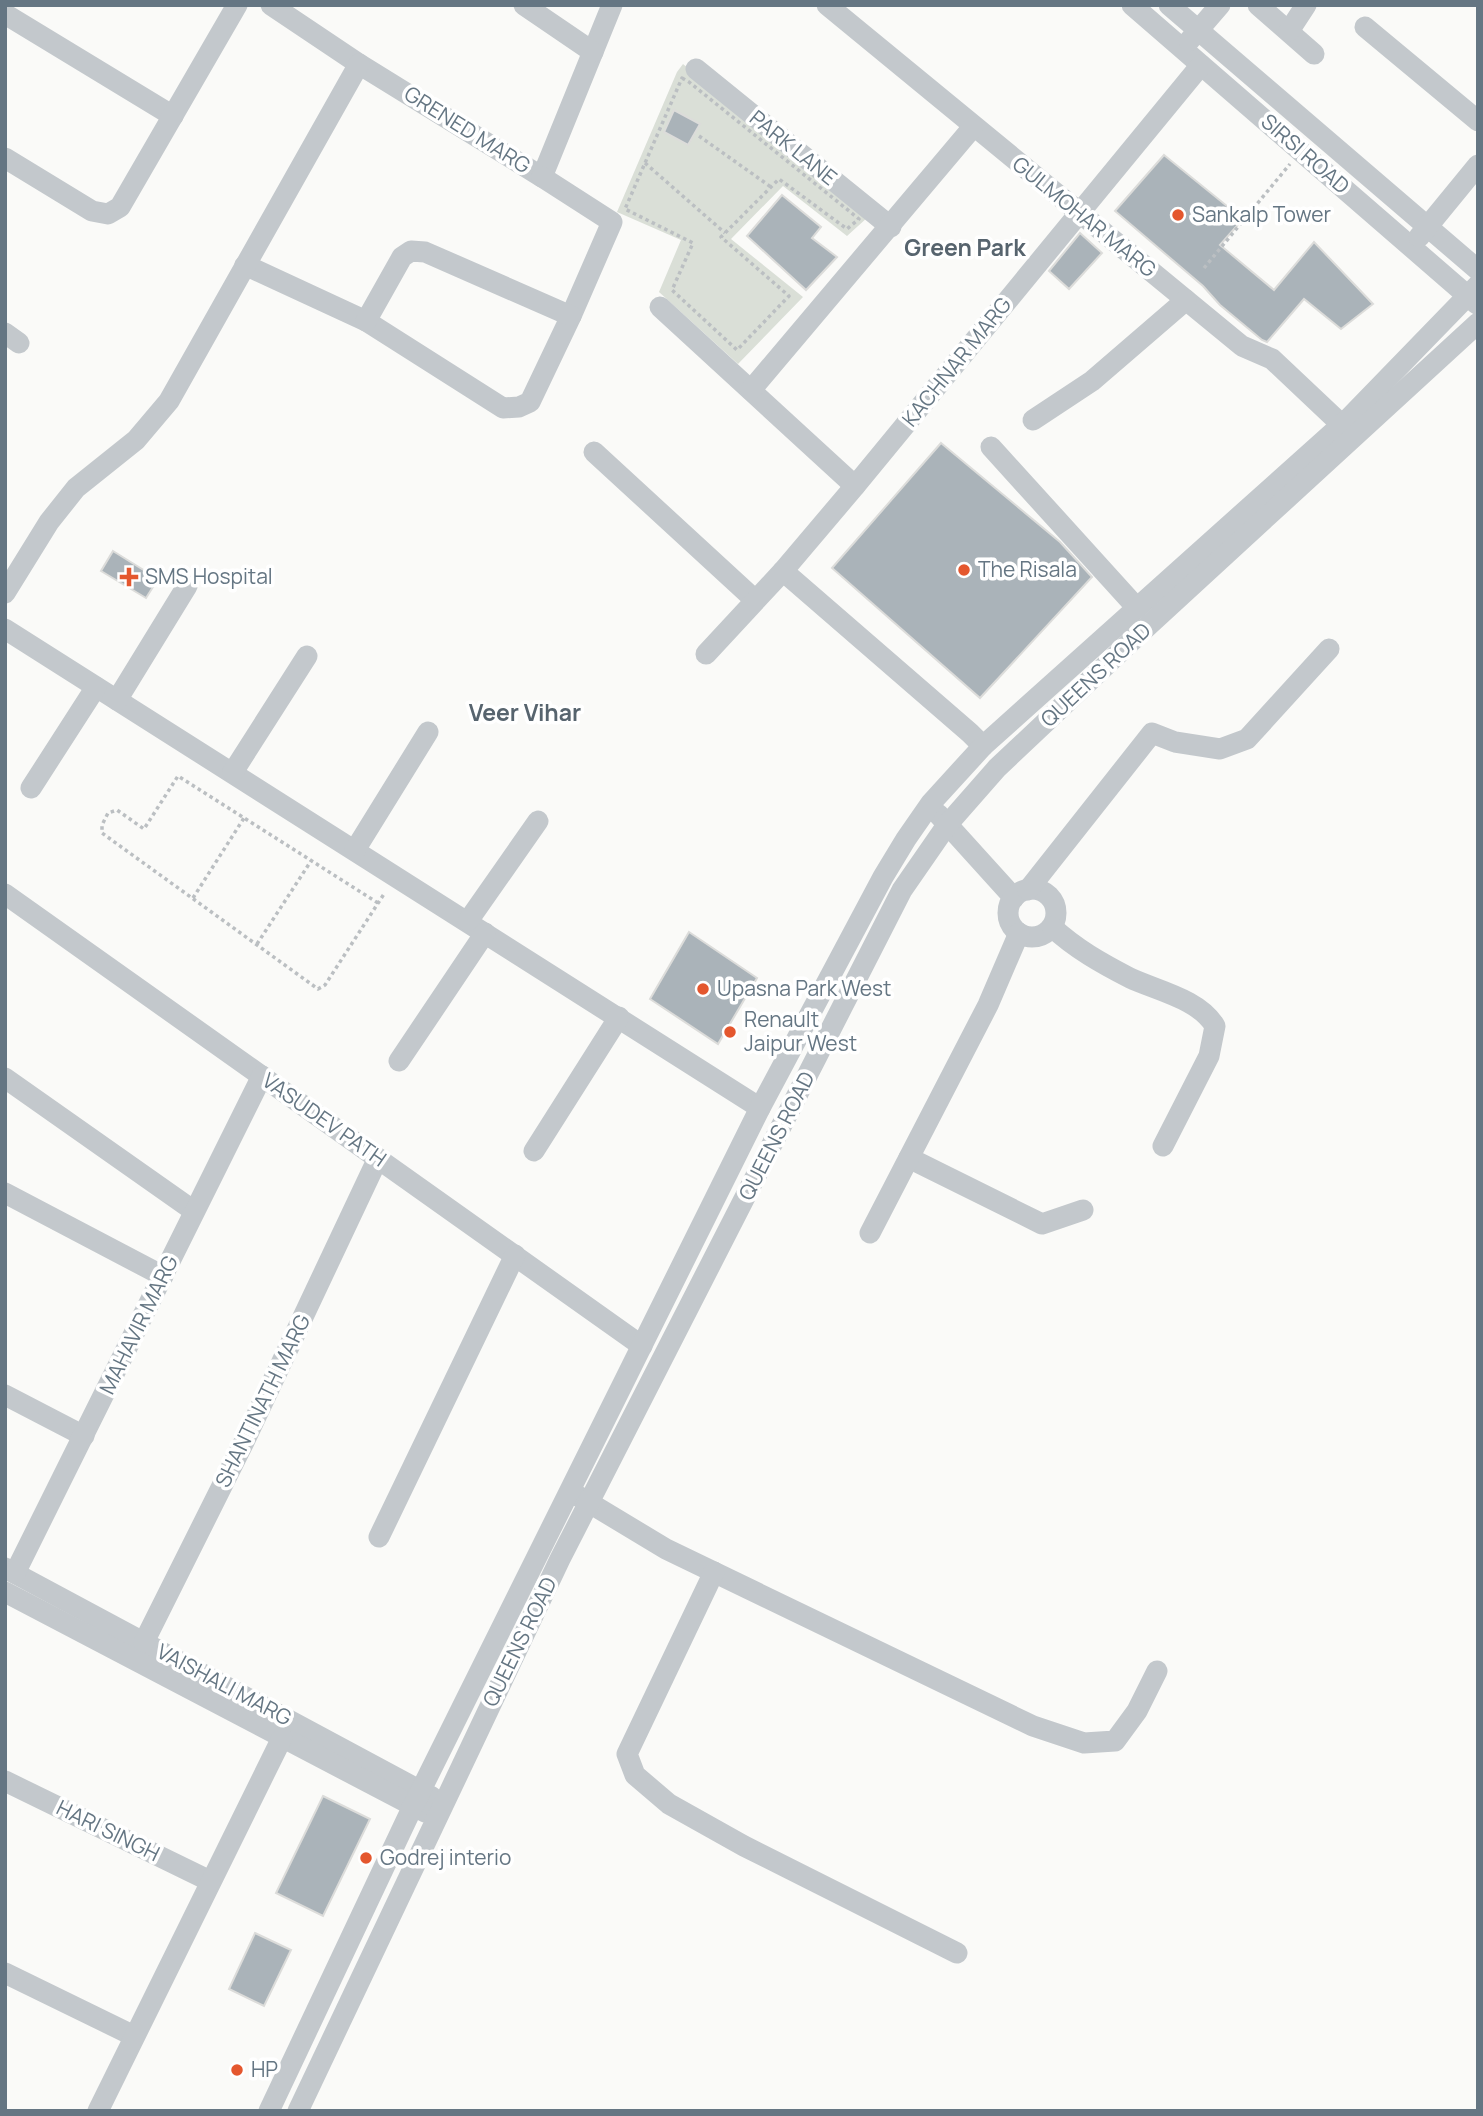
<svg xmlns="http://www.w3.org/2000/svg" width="1483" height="2116" viewBox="0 0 1483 2116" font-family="Manrope,sans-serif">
<rect width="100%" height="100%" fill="#fafaf8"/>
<polygon fill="#dadfd7" points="683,64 868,217 847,236 783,186 731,239 803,297 738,364 659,292 681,240 617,212 677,72"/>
<g fill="#aab3b9" stroke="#dcdcda" stroke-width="2">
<polygon points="674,110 700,124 688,145 664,132"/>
<polygon points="1164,155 1243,219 1220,245 1274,290 1314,242 1373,304 1341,329 1304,299 1267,342 1262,340 1220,305 1203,286 1115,211"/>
<polygon points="782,195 821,227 812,238 837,257 806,290 747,236"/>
<polygon points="1080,233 1102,253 1069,289 1049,271"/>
<polygon points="941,443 1060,542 1092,577 980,698 832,568"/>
<polygon points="113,551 158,579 146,598 101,571"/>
<polygon points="689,932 757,978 718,1044 650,999"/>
<polygon points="323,1796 370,1819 323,1916 276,1893"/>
<polygon points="255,1933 291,1950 264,2006 229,1989"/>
</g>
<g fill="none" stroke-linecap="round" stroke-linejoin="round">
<g stroke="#bbbfc2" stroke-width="3.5" stroke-dasharray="3.5 3.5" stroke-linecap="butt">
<polygon points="682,78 689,82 859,219 847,229 779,179 721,237 789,296 737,350 672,290 693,243 625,209"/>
<polyline points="699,136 771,187"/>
<polyline points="645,163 725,233"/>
<polyline points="1204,268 1290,164"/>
<polyline points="193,898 244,818"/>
<polyline points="378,903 178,776 144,829 117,810 108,813 102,825 102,833 318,989 325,985 384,894 385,892"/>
<polyline points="257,944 311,861"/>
</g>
<g stroke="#c3c8cc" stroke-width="21">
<polyline points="271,5 359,64 542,177 612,5"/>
<polyline points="524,5 593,52"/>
<polyline points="827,5 1242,346 1272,359 1342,425"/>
<polyline points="1132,5 1477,304"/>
<polyline points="1169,5 1478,270"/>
<polyline points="1258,5 1314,54"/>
<polyline points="5,14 173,116"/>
<polyline points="1365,27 1478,121"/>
<polyline points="1289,31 1306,5"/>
<polyline points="1189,41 1220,5"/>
<polyline points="696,69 891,227"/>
<polyline points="5,158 92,211 108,214 120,207 237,5"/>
<polyline points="1419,237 1478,165"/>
<polyline points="245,265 366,321 503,408 519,407 530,402 571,316 612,222 542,177"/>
<polyline points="660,307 855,486"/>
<polyline points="366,321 402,257 411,251 425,252 571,316"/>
<polyline points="5,333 19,343"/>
<polyline points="751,390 973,127"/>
<polyline points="1033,420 1092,381 1186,300"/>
<polyline points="991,447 1137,608"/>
<polyline points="594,452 755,600"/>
<polyline points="783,571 970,733 983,746"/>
<polyline points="5,593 49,522 76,488 136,440 169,401 359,64"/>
<polyline points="5,629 760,1108"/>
<polyline points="706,654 783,571 855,486 1201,65"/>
<polyline points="117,700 187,586"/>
<polyline points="233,772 307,656"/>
<polyline points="31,788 96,687"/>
<polyline points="938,814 1014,898"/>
<polyline points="355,850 428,732"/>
<circle cx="1032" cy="913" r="24"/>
<polyline points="1028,890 1152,733 1175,742 1220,749 1247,739 1329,649"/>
<polyline points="5,894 642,1346"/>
<polyline points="468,921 538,821"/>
<path d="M 1052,927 C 1076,949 1101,963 1130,978 C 1158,991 1199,999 1215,1026 L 1209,1056 L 1163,1146"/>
<polyline points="399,1061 485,933"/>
<polyline points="5,1078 194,1211"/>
<polyline points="534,1151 619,1017"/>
<polyline points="909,1158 1042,1224 1083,1210"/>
<polyline points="5,1193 163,1276"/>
<polyline points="870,1233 988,1005 1019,933"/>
<polyline points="5,1395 84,1436"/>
<polyline points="578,1496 666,1549 1033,1726 1084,1743 1115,1741 1137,1711 1157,1671"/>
<polyline points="379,1537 515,1255"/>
<polyline points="5,1568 432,1797"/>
<polyline points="714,1572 627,1754 635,1775 669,1804 744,1846 957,1953"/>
<polyline points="15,1573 262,1076"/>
<polyline points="5,1592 425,1812"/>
<polyline points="144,1642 244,1442 378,1158"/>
<polyline points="5,1781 210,1881"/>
<polyline points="5,1973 134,2036"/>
<polyline points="98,2111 282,1738"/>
<polyline points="269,2111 413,1806 760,1108 883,877 906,839 931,803 983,746 1349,418 1478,285"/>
<polyline points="298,2111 560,1559 902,890 947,825 997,768 1138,635 1478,323"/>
</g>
</g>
<g fill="#e4572e" stroke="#fff" stroke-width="2.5">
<circle cx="1178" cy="215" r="7"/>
<circle cx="964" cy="570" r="7"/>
<path d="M125.5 566.5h7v7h7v7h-7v7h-7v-7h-7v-7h7z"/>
<circle cx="703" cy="989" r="7"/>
<circle cx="730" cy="1032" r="7"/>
<circle cx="366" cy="1858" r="7"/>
<circle cx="237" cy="2070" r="7"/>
</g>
<g text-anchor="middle" stroke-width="7" stroke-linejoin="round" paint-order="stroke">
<g font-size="21" fill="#657683" stroke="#fff">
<text transform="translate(467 130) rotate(32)" y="7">GRENED MARG</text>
<text transform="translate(793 148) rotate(39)" y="7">PARK LANE</text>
<text transform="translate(1305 154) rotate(41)" y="7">SIRSI ROAD</text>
<text transform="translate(1084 217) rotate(39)" y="7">GULMOHAR MARG</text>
<text transform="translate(957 362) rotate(-51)" y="7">KACHNAR MARG</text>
<text transform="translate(1096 675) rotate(-43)" y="7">QUEENS ROAD</text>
<text transform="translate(324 1120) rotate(35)" y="7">VASUDEV PATH</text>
<text transform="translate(777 1136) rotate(-63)" y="7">QUEENS ROAD</text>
<text transform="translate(139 1325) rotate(-64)" y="7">MAHAVIR MARG</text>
<text transform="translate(263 1401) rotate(-64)" y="7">SHANTINATH MARG</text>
<text transform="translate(520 1642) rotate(-64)" y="7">QUEENS ROAD</text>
<text transform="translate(224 1685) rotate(28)" y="7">VAISHALI MARG</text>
<text transform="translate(108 1831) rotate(26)" y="7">HARI SINGH</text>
</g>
<g font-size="21" fill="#657683" stroke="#fff" text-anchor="start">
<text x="1192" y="222">Sankalp Tower</text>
<text x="978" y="577">The Risala</text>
<text x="145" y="584">SMS Hospital</text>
<text x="717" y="996">Upasna Park West</text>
<text x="744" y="1027">Renault<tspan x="744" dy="24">Jaipur West</tspan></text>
<text x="380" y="1865">Godrej interio</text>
<text x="251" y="2077">HP</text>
</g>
<g font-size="23" font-weight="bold" fill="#57646e" stroke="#fff">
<text x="965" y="256">Green Park</text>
<text x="525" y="721">Veer Vihar</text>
</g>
</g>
<rect width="1483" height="2116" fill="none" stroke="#657683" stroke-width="14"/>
</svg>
